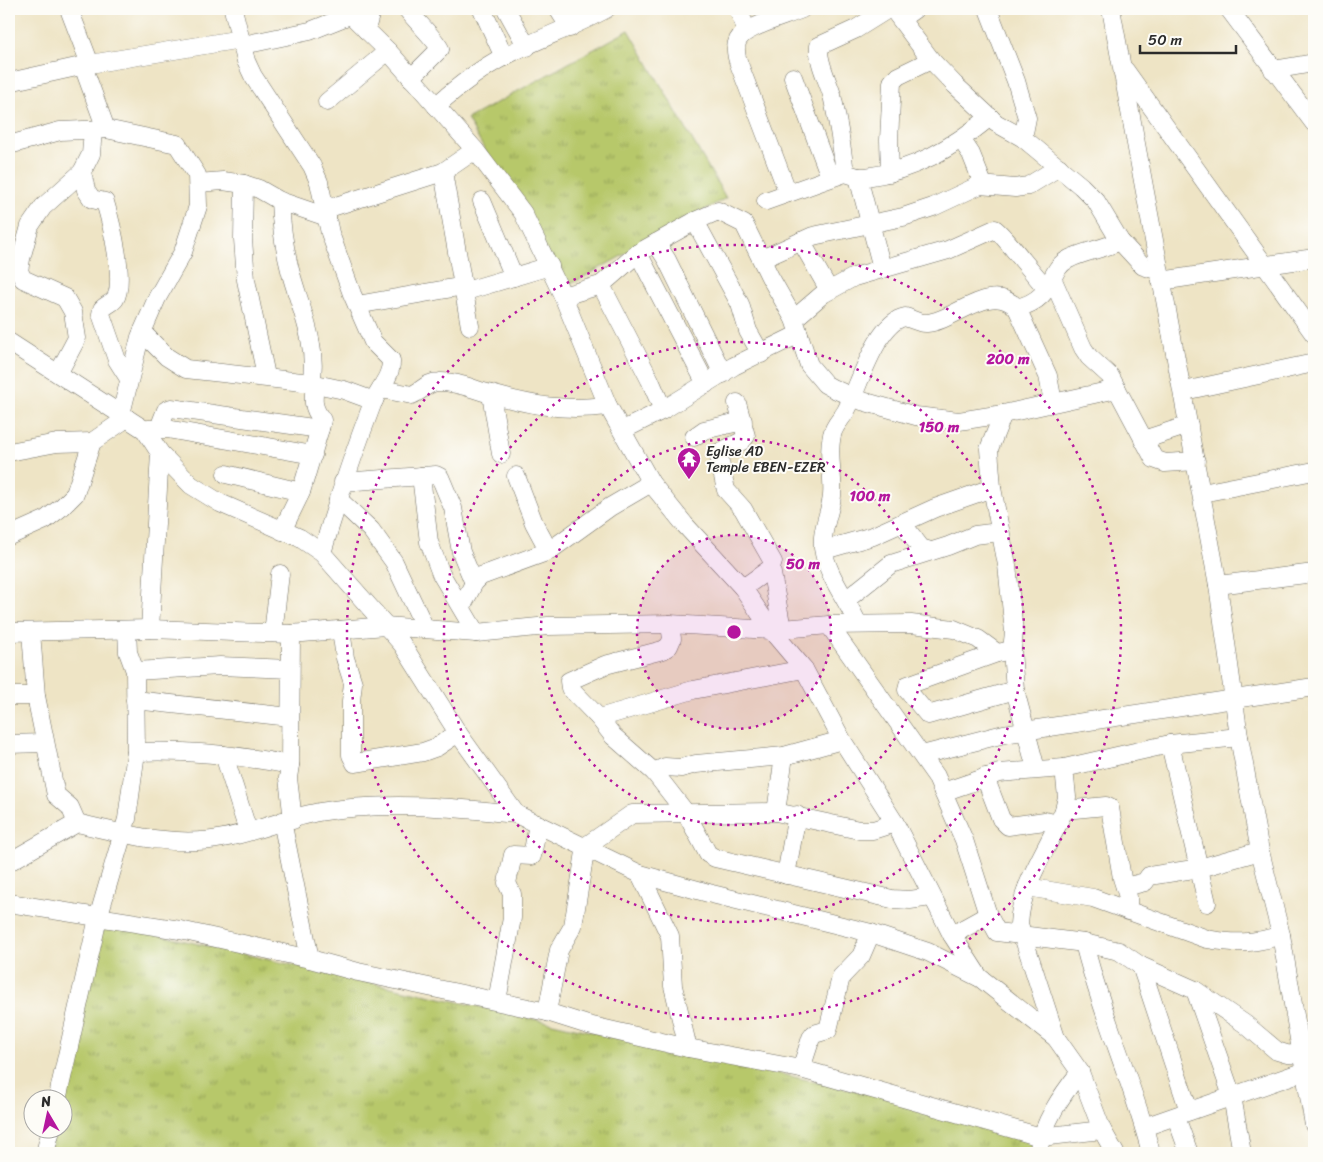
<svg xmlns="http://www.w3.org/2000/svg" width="1323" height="1162" viewBox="0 0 1323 1162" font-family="Sriracha,sans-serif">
<defs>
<pattern id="grass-tufts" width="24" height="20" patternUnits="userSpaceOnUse" patternTransform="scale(1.25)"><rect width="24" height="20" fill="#b7c86b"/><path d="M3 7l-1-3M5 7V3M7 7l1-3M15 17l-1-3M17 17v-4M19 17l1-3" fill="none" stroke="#95a358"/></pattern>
</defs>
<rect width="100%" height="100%" fill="#fdfcf7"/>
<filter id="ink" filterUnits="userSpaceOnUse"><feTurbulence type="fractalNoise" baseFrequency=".02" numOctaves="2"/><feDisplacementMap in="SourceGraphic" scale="10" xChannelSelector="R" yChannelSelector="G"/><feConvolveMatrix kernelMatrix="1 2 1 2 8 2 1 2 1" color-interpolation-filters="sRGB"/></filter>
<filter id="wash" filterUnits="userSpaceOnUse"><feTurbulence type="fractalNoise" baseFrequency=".0096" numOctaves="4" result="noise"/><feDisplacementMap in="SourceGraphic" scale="20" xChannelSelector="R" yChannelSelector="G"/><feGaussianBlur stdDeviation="1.12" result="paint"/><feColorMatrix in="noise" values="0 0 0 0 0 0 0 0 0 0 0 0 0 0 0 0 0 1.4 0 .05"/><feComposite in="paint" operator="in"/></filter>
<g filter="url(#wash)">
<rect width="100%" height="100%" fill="#eee4c5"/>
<g fill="url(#grass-tufts)" stroke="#717a4b">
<polygon points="629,30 726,198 564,288 467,119"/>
<polygon points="100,922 1036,1131 1031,1153 48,1153 53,1130 62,1130 62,1100"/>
</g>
</g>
<g filter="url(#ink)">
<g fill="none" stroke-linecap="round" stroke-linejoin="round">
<g stroke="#6f6c61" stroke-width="19">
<g id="minor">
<polyline points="69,9 90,64"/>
<path d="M 233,9 L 246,61 L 253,76 L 312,166 L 319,182 L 330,233 L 352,294 L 373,342 L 391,360 C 392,376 379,388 373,402 C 354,452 337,502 322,553"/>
<path d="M 407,9 C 414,19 437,41 440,49 L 411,78"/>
<polyline points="482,9 504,57"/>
<polyline points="506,9 527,47"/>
<polyline points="558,9 570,28"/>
<polyline points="738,9 747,31"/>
<polyline points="893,9 931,60 955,85 996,123 1023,138 1081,186 1096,201 1120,241 1143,266 1159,271"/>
<polyline points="988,9 1016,81 1027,118 1023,138"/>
<polyline points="1111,9 1218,585 1239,737 1260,851 1281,935 1314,1125"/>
<polyline points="1229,9 1314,123"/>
<polyline points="901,19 915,9"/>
<polyline points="366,30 370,15 368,9"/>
<polyline points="243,45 310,31 350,15"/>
<polyline points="83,66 106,129"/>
<polyline points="1125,70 1314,334"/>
<polyline points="1273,70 1314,63"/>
<polyline points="793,77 830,177"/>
<polyline points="9,82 90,64 241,39"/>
<polyline points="327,102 388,51"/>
<path d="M 436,106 C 457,87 480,69 505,56 C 538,39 573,27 606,9"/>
<path d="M 93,130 L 91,154 L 82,172 L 86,190 L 92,199 L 105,202 C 111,222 126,281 115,299 C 112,303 106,305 102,309 L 101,314 L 117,360 L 129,379"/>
<polyline points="961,139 971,154 983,184"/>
<polyline points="9,145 60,131 106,129 177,144 197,175 198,206 183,252 157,298 140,337 121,414"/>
<polyline points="475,150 523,213 563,296 608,406 651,483 685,525 743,588 771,630 804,669 842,740 895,823 952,935 979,977 1056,1038 1080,1072 1102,1130 1115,1153"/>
<polyline points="443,172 470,326"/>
<path d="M 845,173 C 842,147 838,121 832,95 C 828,81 817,61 819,46 L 856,29 L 888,9"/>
<polyline points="890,173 889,140 892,82 898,76 931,60"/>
<polyline points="858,177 882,268"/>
<polyline points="198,183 223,181 244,184 259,189 280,201 327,217"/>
<polyline points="244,184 243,239 246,280 266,376"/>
<path d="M 788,193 L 739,64 C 736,56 734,48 738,40 C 745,26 787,16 802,9"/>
<path d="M 280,201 C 281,224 284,247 290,270 C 299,305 319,346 311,383"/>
<polyline points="482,201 514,277"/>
<path d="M 766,201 L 845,173 L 858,177 L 866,177 C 914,171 953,147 990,117"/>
<polyline points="326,209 443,172 475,150 388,51 345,9"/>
<polyline points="695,221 740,304 748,331 761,354"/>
<polyline points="801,241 829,290"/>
<polyline points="656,243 667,260 723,374"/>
<polyline points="638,253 706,384"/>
<polyline points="762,259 813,236 903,217 933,207 980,185 1015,188 1028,186 1059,167"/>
<polyline points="1053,280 1083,348 1089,357 1110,376 1154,459 1165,463 1196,461"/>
<polyline points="1161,281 1314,258"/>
<polyline points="601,285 650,380 663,410"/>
<polyline points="466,291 550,266"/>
<polyline points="563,296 601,285 638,253 695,221 718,211 744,224 770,277 794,319 809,365 825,384 832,388 862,401 916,416 959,421 1003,414 1117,389"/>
<polyline points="357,305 464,286"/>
<polyline points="1017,308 1048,376 1053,402"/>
<path d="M 794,319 L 823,294 L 854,277 L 948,250 L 995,229 C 1000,231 1039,281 1047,289"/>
<polyline points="142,332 167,357 186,369 311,383 344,390 374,401"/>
<polyline points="9,342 145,430 160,453 191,485 220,503 300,538 322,553 402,644 458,733 516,814 640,874 712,894 871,933 928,952 978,977"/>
<polyline points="59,372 77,338 73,312 65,298 23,279 19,271 21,259 30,226 43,207 82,172"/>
<path d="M 381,389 L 412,395 C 422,391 427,382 439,382 C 457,381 474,390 491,394 C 533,406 564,411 608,406"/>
<polyline points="1184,391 1314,363"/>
<polyline points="491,394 501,454"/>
<polyline points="737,403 746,436 742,441 718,453 726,490 743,509 773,562 771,568 743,588"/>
<polyline points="1003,414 989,449 992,488 1007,565 1014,632 1012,650"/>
<polyline points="159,428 166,410 171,408 320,429"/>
<polyline points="148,429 167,429 313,455"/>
<polyline points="623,430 663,410 734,366 799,334"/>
<polyline points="694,437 704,430 743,421"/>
<polyline points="1143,440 1189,425"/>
<polyline points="9,452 57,443 92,442"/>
<polyline points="226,474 301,492"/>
<polyline points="421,476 429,542 441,574 476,633"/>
<polyline points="516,476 534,523 549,551"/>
<polyline points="343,482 436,475 440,477 453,508 461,552 474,583"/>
<polyline points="1202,493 1314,471"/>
<polyline points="338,499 371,530 394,562 425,628"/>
<polyline points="902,523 921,548 931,551"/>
<path d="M 282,531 L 301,492 L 321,425 L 322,420 C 312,407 313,400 315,384"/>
<polyline points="9,536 45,520 63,506 75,494 92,442 127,418"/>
<polyline points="824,550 873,536 935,508 992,488"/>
<polyline points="771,568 782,629"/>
<polyline points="1218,585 1314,573"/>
<polyline points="846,600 891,564 948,546 975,535 999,532"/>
<polyline points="462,606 474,583 481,576 549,551 610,507 651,483"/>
<path d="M 858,624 C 847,599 827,576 823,548 C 821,529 830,514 832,496 C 834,476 827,455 832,435 C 834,424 843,418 847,409 C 859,386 877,322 905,317 C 912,319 920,324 927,323 C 955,321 991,280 1017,308 C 1057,298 1046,270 1069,259 C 1084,251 1104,249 1120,241"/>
<polyline points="829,625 936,776 964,840 988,915 997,932 1084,943 1119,951 1141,966 1195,990 1245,1024 1277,1051 1287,1054 1302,1055"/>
<polyline points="150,629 160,453"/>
<polyline points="341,630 345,658 353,683 351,701 351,755 355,763 423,752 437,747 458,733"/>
<polyline points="9,632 150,629 291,634 385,626 476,633 548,626 670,624 771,630 829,625 911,624 954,629 978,639 997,653 1012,650 1015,690 1036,769"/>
<polyline points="31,632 36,696 56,795 70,807 77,823"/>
<polyline points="273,633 280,574"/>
<polyline points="291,634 290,765 288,778 293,820"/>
<polyline points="997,653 908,685 907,690 928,715 1015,690"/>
<polyline points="804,669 693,690 599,718 613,736 654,772 686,813 708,854 715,858 892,899 910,900 931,897"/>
<polyline points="135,671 220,666 290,669"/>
<polyline points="9,696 36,696"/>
<polyline points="135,700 290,717"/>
<polyline points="599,718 570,688 569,681 605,665 663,650 669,646 672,639 670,624"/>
<polyline points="9,744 44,743"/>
<polyline points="1170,744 1207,903"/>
<path d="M 136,752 C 188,750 239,755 290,765"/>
<polyline points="224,755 248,831"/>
<polyline points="922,755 1004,734 1314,687"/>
<polyline points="654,772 665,767 681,768 696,764 784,756 842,740"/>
<polyline points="985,777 1001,819 1008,826 1045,821 1058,824"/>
<polyline points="943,792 999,773 1064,768 1170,744 1239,737"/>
<polyline points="1064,810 1106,806 1110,808 1122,878 1128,897 1128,911"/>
<polyline points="776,812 784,756"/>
<polyline points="282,821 310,959"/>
<path d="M 9,862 L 77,823 C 124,834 175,848 223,838 C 256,832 286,818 319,812 C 384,801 451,807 516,814"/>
<polyline points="640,874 670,936 673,986 688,1048"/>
<polyline points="786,875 797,815"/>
<path d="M 1027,887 L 1093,898 L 1207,939 C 1235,944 1254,944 1281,935"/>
<polyline points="1125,887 1145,882 1149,876 1200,868 1260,851"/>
<polyline points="9,903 180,930 310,959 358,972 547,1012 588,1025 688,1048 801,1069 1041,1137 1102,1130"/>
<polyline points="952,935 988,915"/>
<path d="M 1084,943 C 1101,1014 1133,1082 1151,1153"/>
<polyline points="1141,966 1189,1111"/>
<polyline points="1195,990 1232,1096 1242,1153"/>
<polyline points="497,1001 512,918 512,894 507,883 513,855 532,856 538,824"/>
<polyline points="547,1012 559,950 573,926 586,846 632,814 776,812 859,830 873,830 895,823"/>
<path d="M 1056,1038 L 1019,924 C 1021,883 1049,848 1064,810 L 1067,797 L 1064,768"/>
<polyline points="801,1069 811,1038 814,1034 828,1030 841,977 861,956 871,933"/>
<polyline points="57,1100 98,918 127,819 136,752 135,671 128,652 127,630"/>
<polyline points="1176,1117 1189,1153"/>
<polyline points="1144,1127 1305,1071"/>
<polyline points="45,1153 51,1130"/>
<path d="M 1038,1153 C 1043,1122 1061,1096 1080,1072"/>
</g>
</g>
<use href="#minor" stroke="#fff" stroke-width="18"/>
</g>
</g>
<circle cx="734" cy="632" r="97" fill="#b5179e" fill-opacity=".12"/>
<g fill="none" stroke="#b5179e" stroke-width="2.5" stroke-dasharray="2.5 5">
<circle cx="734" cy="632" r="97"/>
<circle cx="734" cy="632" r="193"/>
<circle cx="734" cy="632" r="290"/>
<circle cx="734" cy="632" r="387"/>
</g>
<defs>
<g id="temple-pin" transform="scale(1.25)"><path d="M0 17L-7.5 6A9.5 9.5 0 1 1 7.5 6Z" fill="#b5179e" stroke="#fdfcf7"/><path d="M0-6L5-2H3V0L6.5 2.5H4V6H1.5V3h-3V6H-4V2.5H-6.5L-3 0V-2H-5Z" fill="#fff"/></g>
</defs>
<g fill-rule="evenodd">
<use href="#temple-pin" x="689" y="459"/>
</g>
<g text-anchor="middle" stroke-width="4" stroke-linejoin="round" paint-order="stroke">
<g font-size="14" fill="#2b2b2b" stroke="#fdfcf7" text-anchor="start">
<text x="706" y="456">Eglise AD<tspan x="706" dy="16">Temple EBEN-EZER</tspan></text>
</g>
</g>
<circle cx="734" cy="632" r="8" fill="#b5179e" stroke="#fdfcf7" stroke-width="2.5"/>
<g font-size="15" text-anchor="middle" font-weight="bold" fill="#b5179e" stroke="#fdfcf7" stroke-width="4" stroke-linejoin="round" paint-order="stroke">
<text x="1008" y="364">200 m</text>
<text x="939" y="432">150 m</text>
<text x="870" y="501">100 m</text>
<text x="803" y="569">50 m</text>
</g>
<rect width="1323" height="1162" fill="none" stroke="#fdfcf7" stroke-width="30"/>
<g transform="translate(48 1114) rotate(351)"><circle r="24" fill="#fdfcf7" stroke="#a9a8a5"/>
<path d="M0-4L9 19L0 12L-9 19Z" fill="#b5179e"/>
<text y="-8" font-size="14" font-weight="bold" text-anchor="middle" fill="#2b2b2b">N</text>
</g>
<path d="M1140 45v8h96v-8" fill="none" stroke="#2b2b2b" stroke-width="2.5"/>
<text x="1148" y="45" font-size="15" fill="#2b2b2b" stroke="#fdfcf7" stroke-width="4" paint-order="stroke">50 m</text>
</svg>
